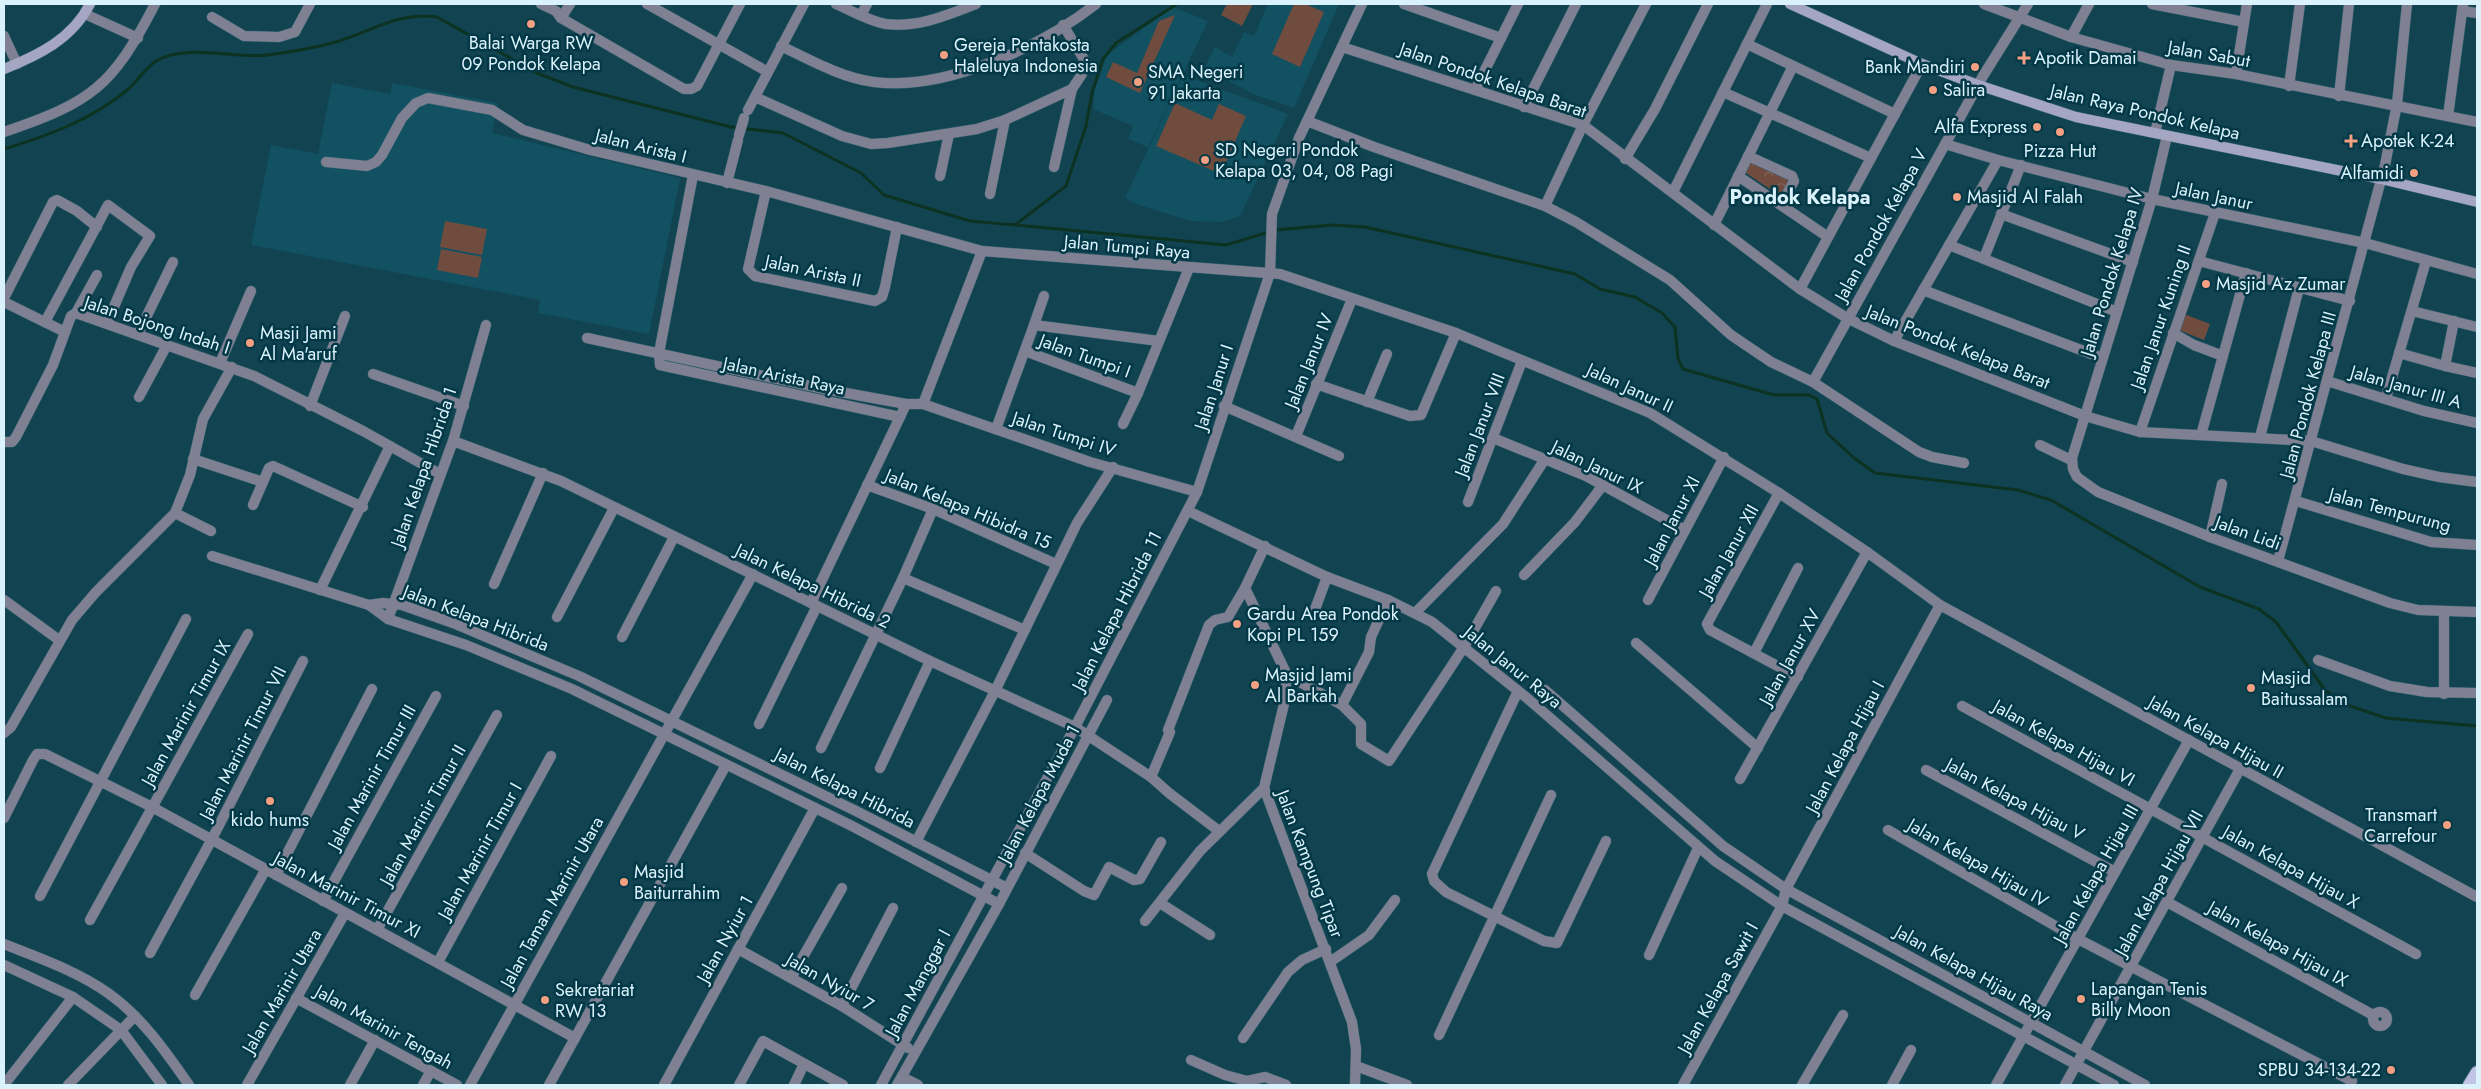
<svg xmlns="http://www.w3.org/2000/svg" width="2481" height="1089" viewBox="0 0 2481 1089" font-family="Jost,sans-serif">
<defs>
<pattern id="park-crowns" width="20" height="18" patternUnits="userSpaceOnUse" patternTransform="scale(1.25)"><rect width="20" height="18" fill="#704c3e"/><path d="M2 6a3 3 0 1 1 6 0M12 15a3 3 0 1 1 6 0" fill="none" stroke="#84665b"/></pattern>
</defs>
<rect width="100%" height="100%" fill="#124351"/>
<g fill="#115161">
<polygon points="1268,4 1339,4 1294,108 1256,95 1204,69 1215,47 1232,57 1244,32 1254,36"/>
<polygon points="1173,7 1208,21 1148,147 1128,139 1133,126 1093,109 1095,89 1107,55"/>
<polygon points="1183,75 1288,114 1240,216 1222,222 1191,221 1139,205 1125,198"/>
<polygon points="332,83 390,94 392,83 498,103 492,133 680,178 649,334 538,313 540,300 251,245 271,145 318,154"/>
</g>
<g fill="#704c3e">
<polygon points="1227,4 1253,4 1242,26 1221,15"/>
<polygon points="1294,4 1305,4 1324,12 1300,67 1272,54"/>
<polygon points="1175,15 1140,93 1106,77 1113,62 1137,73 1159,21"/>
<polygon points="1175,103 1212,120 1219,104 1246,116 1221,174 1156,146"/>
<polygon points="445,221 487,229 482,255 440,247"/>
<polygon points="441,249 482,257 478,278 437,270"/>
<polygon points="2184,314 2210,324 2204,340 2179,330"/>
</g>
<polygon fill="url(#park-crowns)" points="1750,158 1790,179 1782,197 1743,171"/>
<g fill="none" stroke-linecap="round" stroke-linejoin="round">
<g stroke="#0c3322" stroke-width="3">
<path d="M 4,149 C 47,136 91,120 126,91 C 137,82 145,68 156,61 C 186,43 235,59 268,55 C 290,52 314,48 336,42 C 370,32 400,11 437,17 L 537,73 L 573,87 L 731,127 L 783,133 L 861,173 L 884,195 L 970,221 L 1015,225 L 1066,186 L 1086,126 L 1092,93 L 1103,59 L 1116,43 L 1177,4"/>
<polyline points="1015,225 1226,245 1269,232"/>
<polyline points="1275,230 1333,225 1365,227 1575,274 1600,289 1635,297 1662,313 1675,327 1678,359 1683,369 1774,395 1809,395 1817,399 1827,433 1854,458 1875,473 2018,490 2051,500 2200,587 2259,609 2276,622 2325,690 2347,705 2386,718 2477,726"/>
</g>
<g stroke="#366270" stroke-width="11">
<g id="street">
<polyline points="541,4 556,11 561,18 570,4"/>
<polyline points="647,4 768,72"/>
<path d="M 836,4 C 852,11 869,21 886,24 C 918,28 947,15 976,4"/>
<polyline points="1404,4 1501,38"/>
<polyline points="1984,4 2071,37 2171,65 2236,74 2477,122"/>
<polyline points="2152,4 2244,22"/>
<polyline points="2462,11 2477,13"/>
<polyline points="85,14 138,38"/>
<polyline points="861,15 867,4"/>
<polyline points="212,17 244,36 279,37 295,32 310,4"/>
<polyline points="561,18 684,89 691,89 697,86 740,4"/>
<polyline points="4,36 17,64"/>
<polyline points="2071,37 2089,4"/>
<polyline points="1747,44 1895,114"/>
<path d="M 781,46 C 810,60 842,78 874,82 C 945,91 1041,47 1096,4"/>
<polyline points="1342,47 1583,125 1800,289 1847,318 1894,341 2085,416 2140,432 2311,441 2403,469 2439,477 2477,482"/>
<polyline points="2236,74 2247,4"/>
<polyline points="2289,86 2300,4"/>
<polyline points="1475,90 1518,4"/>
<polyline points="1723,92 1871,158"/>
<polyline points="2339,96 2349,4"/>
<polyline points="755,97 842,136 871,144 888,143 977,129 1005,120 1072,89 1082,74 1085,61 1063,25"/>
<polyline points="1524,107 1576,4"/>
<polyline points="748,110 804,4"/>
<polyline points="2448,116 2463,4"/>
<polyline points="1307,121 1374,147 1545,206 1576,222 1670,280 1731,335 1771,362 1813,382 1919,452 1932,457 1964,463"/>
<path d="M 4,132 C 92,102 112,87 155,4"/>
<polyline points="2155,133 2171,65"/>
<polyline points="739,135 744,118"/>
<polyline points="2167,136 2152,199 2072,458 2073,469 2077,477 2098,492 2210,537 2390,603 2418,610 2477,612"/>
<polyline points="1945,144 1998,160 2152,199 2365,243 2477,274"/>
<polyline points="1748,156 1792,176 1794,181 1781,205"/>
<polyline points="1625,159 1655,109 1708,4"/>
<polyline points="326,162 367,166 376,162 382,155 402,118 416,103 428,98 492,110 523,130 590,150 766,191 982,251 1280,274 1456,333 1650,413 1779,493 1867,552 1940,605 2477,897"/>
<polyline points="1054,167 1072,89"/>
<polyline points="693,175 659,353 660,365 900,417 906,404"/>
<polyline points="940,176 949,134"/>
<polyline points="1738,176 1828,237"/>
<polyline points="727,183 738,140"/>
<polyline points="766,191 748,269 755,276 875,301 882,297 885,287 897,227"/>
<polyline points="1673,192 1767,4"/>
<polyline points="990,194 1005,120"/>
<polyline points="1545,206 1583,125 1646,4"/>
<polyline points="2001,214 2133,262"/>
<polyline points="1714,225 1793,66"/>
<polyline points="1949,245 2117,312"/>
<polyline points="1984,258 2021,165"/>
<polyline points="2199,261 2350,301"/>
<polyline points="1800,289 1922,64"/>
<polyline points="1923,290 2102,358"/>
<polyline points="4,298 53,202 57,200 77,211 97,227"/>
<polyline points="4,302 65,332"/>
<polyline points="2412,311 2477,327"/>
<polyline points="76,313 97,275"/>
<polyline points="45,322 108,205 150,236 131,267 107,323"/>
<polyline points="1034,325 1044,296"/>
<polyline points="2173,333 2194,345 2223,356"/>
<polyline points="138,334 173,262"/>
<polyline points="587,338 824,389 906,404 923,404 1090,462 1197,492"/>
<polyline points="1894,341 1998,160"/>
<polyline points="1025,351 1138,393 1189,268"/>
<polyline points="2399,353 2445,366 2477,373"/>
<polyline points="220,363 251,291"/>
<polyline points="2445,366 2454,321"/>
<polyline points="373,374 464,406"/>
<polyline points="2327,381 2424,411 2477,423"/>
<polyline points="1813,382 1983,76 2028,4"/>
<polyline points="1316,384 1410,416 1421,415 1456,333"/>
<polyline points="139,397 167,345"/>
<polyline points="2386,398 2426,261"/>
<polyline points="1367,402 1387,354"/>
<polyline points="923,404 982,251"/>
<polyline points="310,406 345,316"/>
<polyline points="1224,406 1339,456"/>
<polyline points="1123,424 1138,393"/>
<polyline points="996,429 1034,325 1159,341"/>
<polyline points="2140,432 2215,213"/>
<polyline points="2201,435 2246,273"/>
<polyline points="1296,436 1352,299"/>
<polyline points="2260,437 2299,288"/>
<polyline points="1493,438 1586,476 1685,530"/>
<polyline points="453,441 561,481 930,661 1075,727 1151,777 1169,793 1219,831"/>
<polyline points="4,442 12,442 16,437 53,365 71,316 76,313 254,376 363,431 440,474"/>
<polyline points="2040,445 2071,460"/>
<polyline points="193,459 263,482"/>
<polyline points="867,485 933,509 1056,564"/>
<polyline points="1779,493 1707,624 1710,630 1798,677"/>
<polyline points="2296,501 2431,542 2477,545"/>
<polyline points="1468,502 1522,361"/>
<polyline points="253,505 269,468 273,466 363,507"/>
<polyline points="1188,511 1327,577 1388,600 1432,622 1527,698 1715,861 1782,906 2114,1085"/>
<polyline points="175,513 211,531"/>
<polyline points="2210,537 2222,484"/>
<polyline points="1265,546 1245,588 1287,675 1284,704 1264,788 1352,1022 1356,1049 1355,1085"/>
<polyline points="212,556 369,605 388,619 466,645 572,689 852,826 999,904"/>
<polyline points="2278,561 2385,165 2397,104 2407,4"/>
<polyline points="1524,575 1575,522 1603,485"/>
<polyline points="903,578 1025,630"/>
<polyline points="494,584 543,473"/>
<polyline points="320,590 390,446"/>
<polyline points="4,600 59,640"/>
<polyline points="1648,600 1724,457"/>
<polyline points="811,603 900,417"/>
<polyline points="369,605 383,603 402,605 453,623 579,676 856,811 1007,888"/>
<polyline points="1314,612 1327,577"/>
<polyline points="1415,613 1503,524 1545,459"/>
<polyline points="557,617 614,508"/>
<polyline points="388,619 453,441 486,325"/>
<polyline points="622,637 674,537"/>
<polyline points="1636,643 1758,748"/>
<polyline points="1754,653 1798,568"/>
<polyline points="2318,660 2390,686 2427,692 2477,693"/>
<polyline points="1287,675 1342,705 1361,724 1361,744 1389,761 1464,647 1496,591"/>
<polyline points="1545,690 1723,846 1786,889 2145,1085"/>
<polyline points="1518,691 1432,874 1434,881 1446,892 1544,941 1557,943 1606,841"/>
<polyline points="2444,694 2444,612"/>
<polyline points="1342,705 1369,652 1371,637 1388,600"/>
<polyline points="1962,706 2416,954"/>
<polyline points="759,724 817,606"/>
<polyline points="4,733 11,727 72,620 96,592 175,513 190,475 203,419 232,367"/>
<polyline points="821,748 903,578 933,509"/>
<polyline points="880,768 930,661"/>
<polyline points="1926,770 2115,872"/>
<polyline points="1151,777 1170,732 1168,730 1209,625 1215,620 1228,617 1245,588"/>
<polyline points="1740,779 1867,552"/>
<polyline points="4,818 33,760 37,754 45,754 152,807 575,1038"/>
<polyline points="1888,830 2078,939 2352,1081"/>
<polyline points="916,842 995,691 1077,523 1113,467"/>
<polyline points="1025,853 1084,891 1094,895 1109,867 1134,880 1140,879 1161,842"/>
<polyline points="276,875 372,689"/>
<polyline points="40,896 186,619"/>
<polyline points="323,901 436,696"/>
<polyline points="2167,902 2373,1015"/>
<polyline points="1160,903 1210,935"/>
<polyline points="90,920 248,634"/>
<polyline points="1145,921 1200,851 1264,788"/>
<polyline points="377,930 497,715"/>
<path d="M 4,944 C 39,958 77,971 108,993 C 142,1017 166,1052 189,1085"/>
<polyline points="738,949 842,1006 908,1048"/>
<polyline points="150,953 212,839 303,661"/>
<polyline points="1649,955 1698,848"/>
<polyline points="438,962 551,756"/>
<polyline points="1330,962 1369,935 1395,900"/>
<polyline points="4,965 73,997 121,1030 162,1085"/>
<polyline points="791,978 842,888"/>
<polyline points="195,995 266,869"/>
<polyline points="296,998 457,1085"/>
<polyline points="842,1006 893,908"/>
<circle cx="2380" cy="1019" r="7"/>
<polyline points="1439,1035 1551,795"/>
<polyline points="1243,1038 1288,972 1302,960 1326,949"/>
<polyline points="1191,1060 1225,1075 1247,1081 1265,1077 1286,1085"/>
<polyline points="1356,1066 1407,1085"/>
<polyline points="902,1077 918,1085"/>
<polyline points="7,1081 73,997"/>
<polyline points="68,1085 135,1016"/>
<polyline points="247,1085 345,913"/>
<polyline points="350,1085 375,1040"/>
<polyline points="423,1085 431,1071"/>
<polyline points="470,1085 753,574"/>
<polyline points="549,1085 726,765"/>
<polyline points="664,1085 815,808"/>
<polyline points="739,1085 763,1041 843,1085"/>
<polyline points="794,1085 804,1064"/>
<polyline points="881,1085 1075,727 1197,492 1270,273 1272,214 1299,138 1362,4"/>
<polyline points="897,1085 999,904 1107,700"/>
<polyline points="1683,1085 1782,906 1786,889 1940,605"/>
<polyline points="1802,1085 1843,1015"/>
<polyline points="1892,1085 1911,1050"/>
<polyline points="1996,1085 2189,740"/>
<polyline points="2065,1085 2240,769"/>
</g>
</g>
<g stroke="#366270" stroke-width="11">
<g id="secondary">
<polyline points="1790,4 1922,64 1978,85 2076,117 2381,179 2477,202"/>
<path d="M 4,69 C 39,55 72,39 90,4"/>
</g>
</g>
<g stroke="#366270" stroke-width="14">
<polyline id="primary" points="2469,1085 2477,1072"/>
</g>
<use href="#street" stroke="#7f8192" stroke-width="10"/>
<use href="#secondary" stroke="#a5a7c2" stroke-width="10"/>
<use href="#primary" stroke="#c1c4e6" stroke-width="12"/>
</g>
<g fill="#f2a081" stroke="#033846" stroke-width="2">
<circle cx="531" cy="24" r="5"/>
<circle cx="944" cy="55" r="5"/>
<path d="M2021.5 50.5h5v5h5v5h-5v5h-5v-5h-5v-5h5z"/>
<circle cx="1975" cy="67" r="5"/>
<circle cx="1138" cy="82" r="5"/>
<circle cx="1933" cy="90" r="5"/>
<circle cx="2037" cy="127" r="5"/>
<circle cx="2060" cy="132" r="5"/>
<path d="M2348.5 133.5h5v5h5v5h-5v5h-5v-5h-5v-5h5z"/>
<circle cx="1205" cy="160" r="5"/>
<circle cx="2414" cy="173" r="5"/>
<circle cx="1957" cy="197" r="5"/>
<circle cx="2206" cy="284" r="5"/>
<circle cx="250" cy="343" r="5"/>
<circle cx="1237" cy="624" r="5"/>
<circle cx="1255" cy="685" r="5"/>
<circle cx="2251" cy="688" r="5"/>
<circle cx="270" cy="801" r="5"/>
<circle cx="2447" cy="825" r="5"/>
<circle cx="624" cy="882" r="5"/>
<circle cx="2081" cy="999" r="5"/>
<circle cx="545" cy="1000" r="5"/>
<circle cx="2391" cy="1070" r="5"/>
</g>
<g text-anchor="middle" stroke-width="5" stroke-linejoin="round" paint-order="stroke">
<g font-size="18" fill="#daf2fb" stroke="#033846" text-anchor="start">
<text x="531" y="49" text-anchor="middle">Balai Warga RW<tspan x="531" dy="21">09 Pondok Kelapa</tspan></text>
<text x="954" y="51">Gereja Pentakosta<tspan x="954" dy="21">Haleluya Indonesia</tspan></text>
<text x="2034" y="64">Apotik Damai</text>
<text x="1965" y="73" text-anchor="end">Bank Mandiri</text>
<text x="1148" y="78">SMA Negeri<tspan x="1148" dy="21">91 Jakarta</tspan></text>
<text x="1943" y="96">Salira</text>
<text x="2027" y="133" text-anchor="end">Alfa Express</text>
<text x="2361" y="147">Apotek K-24</text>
<text x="1215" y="156">SD Negeri Pondok<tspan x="1215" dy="21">Kelapa 03, 04, 08 Pagi</tspan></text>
<text x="2060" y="157" text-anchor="middle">Pizza Hut</text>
<text x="2404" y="179" text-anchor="end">Alfamidi</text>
<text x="1967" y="203">Masjid Al Falah</text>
<text x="2216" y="290">Masjid Az Zumar</text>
<text x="260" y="339">Masji Jami<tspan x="260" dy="21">Al Ma'aruf</tspan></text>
<text x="1247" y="620">Gardu Area Pondok<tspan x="1247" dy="21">Kopi PL 159</tspan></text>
<text x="1265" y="681">Masjid Jami<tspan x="1265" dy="21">Al Barkah</tspan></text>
<text x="2261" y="684">Masjid<tspan x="2261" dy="21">Baitussalam</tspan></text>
<text x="2437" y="821" text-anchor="end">Transmart<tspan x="2437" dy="21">Carrefour</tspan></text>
<text x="270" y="826" text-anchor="middle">kido hums</text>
<text x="634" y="878">Masjid<tspan x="634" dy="21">Baiturrahim</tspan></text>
<text x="2091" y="995">Lapangan Tenis<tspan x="2091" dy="21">Billy Moon</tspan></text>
<text x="555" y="996">Sekretariat<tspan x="555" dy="21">RW 13</tspan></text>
<text x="2381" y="1076" text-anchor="end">SPBU 34-134-22</text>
</g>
<g font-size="18" fill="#daf2fb" stroke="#033846">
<text transform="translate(2209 54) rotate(10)" y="6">Jalan Sabut</text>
<text transform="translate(1493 80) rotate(19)" y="6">Jalan Pondok Kelapa Barat</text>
<text transform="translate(2145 112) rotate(13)" y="6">Jalan Raya Pondok Kelapa</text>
<text transform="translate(641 146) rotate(14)" y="6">Jalan Arista I</text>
<text transform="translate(2214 196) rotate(12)" y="6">Jalan Janur</text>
<text transform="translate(1881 225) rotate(-61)" y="6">Jalan Pondok Kelapa V</text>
<text transform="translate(1127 247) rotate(5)" y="6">Jalan Tumpi Raya</text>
<text transform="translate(813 271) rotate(12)" y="6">Jalan Arista II</text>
<text transform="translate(2112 272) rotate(-73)" y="6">Jalan Pondok Kelapa IV</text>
<text transform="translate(2161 317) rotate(-71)" y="6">Jalan Janur Kuning II</text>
<text transform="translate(157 325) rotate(18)" y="6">Jalan Bojong Indah I</text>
<text transform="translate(1958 347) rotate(22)" y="6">Jalan Pondok Kelapa Barat</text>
<text transform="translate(1085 356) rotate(20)" y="6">Jalan Tumpi I</text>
<text transform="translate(1309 361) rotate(-68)" y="6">Jalan Janur IV</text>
<text transform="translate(784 376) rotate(12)" y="6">Jalan Arista Raya</text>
<text transform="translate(1214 387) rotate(-72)" y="6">Jalan Janur I</text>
<text transform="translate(2406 387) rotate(16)" y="6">Jalan Janur III A</text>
<text transform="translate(1630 388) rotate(25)" y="6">Jalan Janur II</text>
<text transform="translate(2308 395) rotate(-75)" y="6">Jalan Pondok Kelapa III</text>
<text transform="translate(1480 425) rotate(-69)" y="6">Jalan Janur VIII</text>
<text transform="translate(1064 434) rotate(18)" y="6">Jalan Tumpi IV</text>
<text transform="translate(424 467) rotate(-71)" y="6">Jalan Kelapa Hibrida 1</text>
<text transform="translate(1597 467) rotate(26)" y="6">Jalan Janur IX</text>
<text transform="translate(968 509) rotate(23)" y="6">Jalan Kelapa Hibidra 15</text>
<text transform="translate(2390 510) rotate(15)" y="6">Jalan Tempurung</text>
<text transform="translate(1672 521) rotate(-62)" y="6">Jalan Janur XI</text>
<text transform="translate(2248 533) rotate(20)" y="6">Jalan Lidi</text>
<text transform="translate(1729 551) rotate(-61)" y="6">Jalan Janur XII</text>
<text transform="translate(813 586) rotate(26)" y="6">Jalan Kelapa Hibrida 2</text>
<text transform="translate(1117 611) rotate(-63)" y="6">Jalan Kelapa Hibrida 11</text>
<text transform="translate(476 618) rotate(21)" y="6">Jalan Kelapa Hibrida</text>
<text transform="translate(1790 657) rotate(-61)" y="6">Jalan Janur XV</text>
<text transform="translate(1513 667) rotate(39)" y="6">Jalan Janur Raya</text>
<text transform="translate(186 713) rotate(-61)" y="6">Jalan Marinir Timur IX</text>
<text transform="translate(2216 737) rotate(29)" y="6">Jalan Kelapa Hijau II</text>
<text transform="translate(243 743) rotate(-63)" y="6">Jalan Marinir Timur VII</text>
<text transform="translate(2064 743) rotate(29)" y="6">Jalan Kelapa Hijau VI</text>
<text transform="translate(1845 747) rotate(-62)" y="6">Jalan Kelapa Hijau I</text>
<text transform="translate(372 777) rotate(-61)" y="6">Jalan Marinir Timur III</text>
<text transform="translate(845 788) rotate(27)" y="6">Jalan Kelapa Hibrida</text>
<text transform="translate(1039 794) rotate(-62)" y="6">Jalan Kelapa Muda 1</text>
<text transform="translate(2015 799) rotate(28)" y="6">Jalan Kelapa Hijau V</text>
<text transform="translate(423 815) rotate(-61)" y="6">Jalan Marinir Timur II</text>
<text transform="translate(480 851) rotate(-61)" y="6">Jalan Marinir Timur I</text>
<text transform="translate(1978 863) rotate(30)" y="6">Jalan Kelapa Hijau IV</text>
<text transform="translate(1310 864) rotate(69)" y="6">Jalan Kampung Tipar</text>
<text transform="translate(2291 867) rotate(29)" y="6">Jalan Kelapa Hijau X</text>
<text transform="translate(2096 874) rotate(-61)" y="6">Jalan Kelapa Hijau III</text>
<text transform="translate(2159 883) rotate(-61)" y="6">Jalan Kelapa Hijau VII</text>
<text transform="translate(347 895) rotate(28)" y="6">Jalan Marinir Timur XI</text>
<text transform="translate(552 902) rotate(-61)" y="6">Jalan Taman Marinir Utara</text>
<text transform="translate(725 939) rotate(-61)" y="6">Jalan Nyiur 1</text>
<text transform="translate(2278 944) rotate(29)" y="6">Jalan Kelapa Hijau IX</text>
<text transform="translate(1974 973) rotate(29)" y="6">Jalan Kelapa Hijau Raya</text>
<text transform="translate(830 982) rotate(30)" y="6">Jalan Nyiur 7</text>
<text transform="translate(918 983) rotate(-62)" y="6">Jalan Manggar I</text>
<text transform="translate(1718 988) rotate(-61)" y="6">Jalan Kelapa Sawit I</text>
<text transform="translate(282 991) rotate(-60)" y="6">Jalan Marinir Utara</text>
<text transform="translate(384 1027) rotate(29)" y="6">Jalan Marinir Tengah</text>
</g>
<g font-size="20" font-weight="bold" fill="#daf2fb" stroke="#033846">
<text x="1800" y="204">Pondok Kelapa</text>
</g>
</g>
<rect width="2481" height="1089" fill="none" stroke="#daf2fb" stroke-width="10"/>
</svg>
